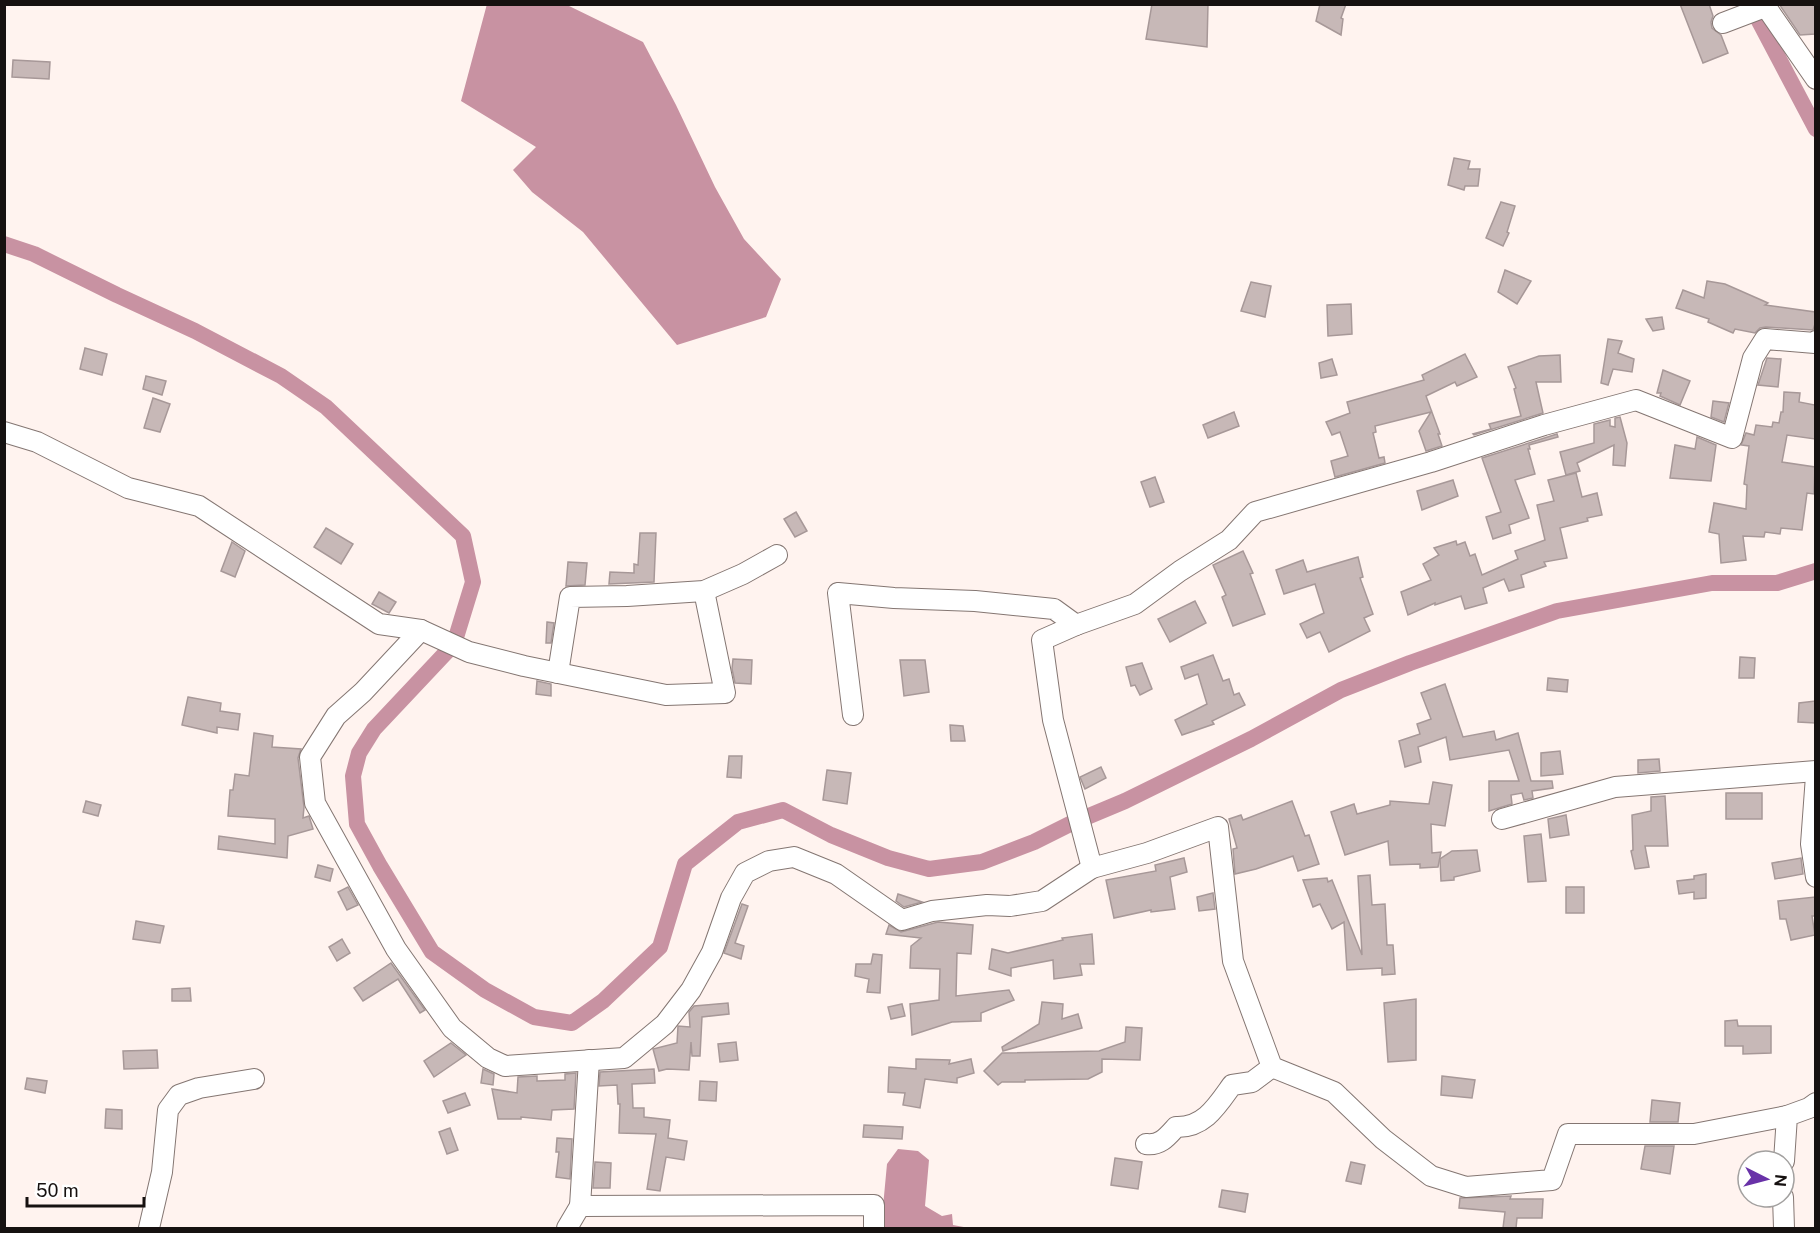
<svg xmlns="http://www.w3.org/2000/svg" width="1820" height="1233" viewBox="0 0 1820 1233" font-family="'Public Sans',sans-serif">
<rect width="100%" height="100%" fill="#fff3ef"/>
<g fill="#c892a2">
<polygon points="487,4 567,5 643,42 676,105 715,187 744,239 781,279 766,317 677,345 583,232 532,192 513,170 536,147 461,101"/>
<polygon points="898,1149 918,1151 929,1160 925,1206 942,1216 952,1214 953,1225 969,1228 881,1228 887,1164"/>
</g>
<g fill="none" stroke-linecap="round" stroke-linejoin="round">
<g stroke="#c892a2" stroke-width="16">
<polyline points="1750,4 1816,129"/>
<polyline points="4,244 34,254 117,295 195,331 281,376 326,407 463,536 473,582 454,644 374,729 359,753 353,776 357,824 380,866 432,952 485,990 534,1017 572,1023 603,1001 660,947 685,864 738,822 783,810 831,835 888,858 929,869 982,862 1034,842 1070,824 1125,801 1251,739 1341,690 1410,663 1557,611 1712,583 1777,583 1816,571"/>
</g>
</g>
<g fill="#c7b8b7" stroke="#a79898" stroke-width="1.5">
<polygon points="1152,4 1208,4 1207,47 1146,39"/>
<polygon points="1320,4 1346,4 1341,18 1343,19 1341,35 1316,21"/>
<polygon points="1680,4 1709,4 1713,16 1711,22 1712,28 1721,35 1728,53 1703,63"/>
<polygon points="1779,4 1815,4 1815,34 1800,35"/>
<polygon points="13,60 50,62 49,79 12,77"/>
<polygon points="1454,158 1470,161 1468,169 1480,169 1478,186 1465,186 1464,190 1448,185"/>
<polygon points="1501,202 1515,206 1507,232 1509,233 1503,246 1486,238"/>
<polygon points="1505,270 1531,281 1517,304 1498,292"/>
<polygon points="1707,281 1725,284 1768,303 1765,305 1815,312 1815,324 1813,330 1766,327 1760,328 1755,333 1735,329 1733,333 1708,322 1709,319 1676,308 1683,290 1704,298"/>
<polygon points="1251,282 1271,286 1265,317 1241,311"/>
<polygon points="1351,304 1352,334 1328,336 1327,305"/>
<polygon points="1662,317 1664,329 1653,331 1646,319"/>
<polygon points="1608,339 1622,341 1618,353 1634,359 1632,372 1613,369 1608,385 1601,383"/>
<polygon points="85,348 107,354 102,375 80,369"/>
<polygon points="1465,354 1477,377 1457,386 1455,382 1426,396 1440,434 1438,434 1442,446 1426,451 1419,431 1431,412 1375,426 1376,432 1373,433 1379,458 1384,457 1385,463 1335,477 1331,461 1348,456 1340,432 1332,435 1326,422 1350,413 1347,402 1424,380 1422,375"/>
<polygon points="1560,355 1561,382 1536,382 1543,413 1474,435 1473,434 1491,429 1489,424 1521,416 1514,389 1516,388 1508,367 1539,356"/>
<polygon points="1767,358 1781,359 1778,387 1758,385"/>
<polygon points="1332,359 1337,375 1321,378 1319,363"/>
<polygon points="1663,370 1690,381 1680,405 1660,396 1661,393 1657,393"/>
<polygon points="146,376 166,381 162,395 143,389"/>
<polygon points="1784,392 1800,393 1799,402 1815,405 1815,439 1787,435 1782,462 1815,467 1814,494 1807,493 1802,530 1781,528 1780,534 1765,532 1764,537 1743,536 1746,560 1721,563 1719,534 1709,532 1714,503 1746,509 1747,485 1744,484 1749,446 1741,445 1746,433 1754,435 1756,425 1772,427 1773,422 1779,423 1781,412 1783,412"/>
<polygon points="153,398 170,404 160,432 144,428"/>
<polygon points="1713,401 1729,403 1724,422 1711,417"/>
<polygon points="1234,412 1239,426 1208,438 1203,425"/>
<polygon points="1620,417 1627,443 1625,466 1613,465 1614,445 1577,463 1580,471 1566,475 1560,452 1594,443 1594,424 1610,420 1610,426 1615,427 1615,418"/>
<polygon points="1557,434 1558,437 1529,445 1530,449 1528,449 1535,474 1515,480 1529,518 1509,525 1511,533 1493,539 1486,517 1501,512 1482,458"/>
<polygon points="1697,437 1716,445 1711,481 1670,478 1675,445 1695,449"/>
<polygon points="1576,473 1582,497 1597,493 1602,515 1587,518 1588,521 1560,528 1567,558 1544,562 1546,566 1521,575 1524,587 1509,591 1504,579 1483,588 1487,603 1465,609 1461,596 1435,605 1435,603 1408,615 1401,592 1431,580 1423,564 1439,555 1434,548 1456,541 1457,545 1465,542 1470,556 1475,554 1482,575 1518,559 1515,551 1545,540 1537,505 1554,501 1548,480"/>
<polygon points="1155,477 1164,502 1150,507 1141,482"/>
<polygon points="1453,480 1458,496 1422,510 1417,491"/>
<polygon points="796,512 807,531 795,537 784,519"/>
<polygon points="326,528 353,544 341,564 314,547"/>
<polygon points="640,533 656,533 654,582 609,584 610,572 634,573 634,564 638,565"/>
<polygon points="232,542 245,551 235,577 221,571"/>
<polygon points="1243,551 1253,573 1250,574 1265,614 1233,626 1222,597 1226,595 1213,565"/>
<polygon points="1358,557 1363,577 1360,578 1373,614 1364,618 1370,631 1329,652 1320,632 1307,638 1300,624 1324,613 1315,584 1284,594 1276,570 1303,560 1307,572"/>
<polygon points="568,562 587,563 585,585 566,586"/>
<polygon points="379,592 396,602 389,613 372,604"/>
<polygon points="1195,601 1206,623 1170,642 1158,619"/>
<polygon points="547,622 554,623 551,643 546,643"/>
<polygon points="1213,655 1223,681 1229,679 1234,695 1239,693 1245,705 1212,721 1214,724 1182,735 1175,720 1207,704 1198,674 1185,679 1181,667"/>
<polygon points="1740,657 1755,658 1754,678 1739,678"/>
<polygon points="733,659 752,660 751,684 735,683 732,669"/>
<polygon points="900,660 925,660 929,692 904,696"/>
<polygon points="1142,663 1152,689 1140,695 1135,685 1131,686 1126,667"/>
<polygon points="1548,678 1568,680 1567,692 1547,690"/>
<polygon points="537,681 551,684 551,696 536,694"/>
<polygon points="1445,684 1463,737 1494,731 1496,740 1518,733 1531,781 1552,781 1553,788 1532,791 1533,798 1524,800 1522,793 1511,795 1512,804 1489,811 1489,781 1519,781 1509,750 1450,760 1446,737 1418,747 1421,762 1405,767 1399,741 1420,734 1417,724 1431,719 1421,693"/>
<polygon points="188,697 221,703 220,711 240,714 238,730 217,727 217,733 182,725"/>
<polygon points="1815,701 1815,723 1798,722 1799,703"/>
<polygon points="950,725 963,726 965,741 951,741"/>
<polygon points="254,733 273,736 272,747 301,749 298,758 304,807 303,818 309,816 313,829 288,836 287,858 218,849 219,836 275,844 275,819 228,816 230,790 233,790 235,774 249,776"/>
<polygon points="1560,751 1563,774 1541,776 1541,753"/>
<polygon points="729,756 742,756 741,778 727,777"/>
<polygon points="1659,759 1660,771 1638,773 1638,760"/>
<polygon points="1101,767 1106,778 1085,789 1080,777"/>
<polygon points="827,770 851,773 847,804 823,800"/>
<polygon points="1433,782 1452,785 1445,826 1431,824 1432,853 1441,852 1438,867 1420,868 1420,864 1390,865 1388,841 1345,855 1331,812 1354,804 1357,814 1390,805 1390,801 1429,804"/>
<rect x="1726" y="793" width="36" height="26"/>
<polygon points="1665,796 1668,846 1645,846 1649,867 1635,869 1631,851 1633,850 1632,815 1651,811 1651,797"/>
<polygon points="86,801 101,805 98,816 83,812"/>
<polygon points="1292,801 1305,836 1309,835 1319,864 1298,871 1293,856 1256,869 1235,874 1233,849 1237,848 1229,819 1241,815 1243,820"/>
<polygon points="1566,815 1569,835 1550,838 1548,819"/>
<polygon points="1541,834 1546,881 1528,882 1524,836"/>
<polygon points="1477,850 1480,871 1454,877 1454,880 1441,881 1440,859 1452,851"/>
<polygon points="1184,858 1187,872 1170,877 1175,909 1151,912 1151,910 1114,918 1106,880 1156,871 1155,865"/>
<polygon points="1801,858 1803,874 1775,879 1772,863"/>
<polygon points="318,865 333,869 330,881 315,877"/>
<polygon points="1706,874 1706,898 1694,899 1694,892 1679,894 1677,881 1694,879 1694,876"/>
<polygon points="1370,875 1372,905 1385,904 1387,945 1393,945 1395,974 1382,975 1382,968 1347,970 1344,922 1332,929 1320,904 1313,907 1303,880 1327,878 1328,882 1332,880 1362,955 1358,876"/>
<polygon points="348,887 358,905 347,910 338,892"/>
<rect x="1566" y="887" width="18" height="26"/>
<polygon points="1213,893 1215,909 1199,911 1197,897"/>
<polygon points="898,894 922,902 904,907 896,901"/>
<polygon points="1815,897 1815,916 1812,916 1815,935 1791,940 1786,919 1780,919 1778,901"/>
<polygon points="742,904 748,906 735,943 744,946 741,959 724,953"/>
<polygon points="136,921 164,926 160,943 133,939"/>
<polygon points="938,922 973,925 971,954 957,953 956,996 1009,990 1014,1000 981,1013 981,1021 952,1022 912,1035 910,1004 939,1000 940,969 910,968 911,946 921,938 886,934 889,925 901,932"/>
<polygon points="1092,934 1094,964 1080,964 1082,975 1054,979 1053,960 1011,968 1011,976 989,969 992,949 1008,953 1063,940 1062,938"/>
<polygon points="342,939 350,953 337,961 329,947"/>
<polygon points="873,954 882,955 880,993 867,992 869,979 855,976 856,964 871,964"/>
<polygon points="391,963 425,1010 420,1013 398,979 363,1001 354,988"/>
<polygon points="190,988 191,1001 172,1001 172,989"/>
<polygon points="1416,999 1416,1060 1388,1062 1384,1003"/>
<polygon points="1042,1002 1063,1004 1062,1019 1078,1014 1082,1028 1003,1051 1002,1047 1039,1024"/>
<polygon points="728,1003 729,1014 702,1017 700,1056 692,1056 691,1042 689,1070 667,1069 659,1071 653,1049 677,1043 678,1026 690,1027 689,1012 694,1006"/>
<polygon points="902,1004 905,1016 891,1019 888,1007"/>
<polygon points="1737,1020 1738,1026 1771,1026 1771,1053 1743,1054 1743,1046 1725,1046 1725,1021"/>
<polygon points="1126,1027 1142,1028 1140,1060 1102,1059 1102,1072 1088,1079 1025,1080 1025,1082 1002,1082 998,1085 984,1071 1002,1053 1099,1051 1125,1042"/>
<polygon points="736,1042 738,1060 720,1062 718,1044"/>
<polygon points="451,1043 466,1055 434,1077 424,1061"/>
<polygon points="157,1050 158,1068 124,1069 123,1051"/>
<polygon points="916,1059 950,1060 949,1064 971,1059 974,1073 957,1078 957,1083 925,1079 920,1108 903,1105 905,1093 888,1092 889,1067 916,1069"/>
<polygon points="483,1069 494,1074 493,1085 481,1083"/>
<polygon points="654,1069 655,1083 632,1084 633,1108 644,1108 644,1117 670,1120 668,1138 687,1141 684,1160 666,1157 660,1191 647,1189 656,1134 619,1133 620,1104 618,1104 617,1085 599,1086 600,1072"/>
<polygon points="576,1073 574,1109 552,1110 551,1120 521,1117 521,1119 498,1119 492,1089 517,1093 518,1077 537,1076 537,1081 565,1080 565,1074"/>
<polygon points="1442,1076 1475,1080 1472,1098 1441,1095"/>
<polygon points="27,1078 47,1081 45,1093 25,1089"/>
<polygon points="700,1081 717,1082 716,1101 699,1100"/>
<polygon points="465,1093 470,1105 448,1113 443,1101"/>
<polygon points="1652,1100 1680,1103 1678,1122 1650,1122"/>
<polygon points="106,1109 122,1110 122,1129 105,1128"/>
<polygon points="864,1125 903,1127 902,1139 863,1137"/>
<polygon points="450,1128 458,1150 447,1154 439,1132"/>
<polygon points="557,1138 572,1139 570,1179 556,1177 559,1152 556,1152"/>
<polygon points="1645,1146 1674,1146 1670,1174 1641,1169"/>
<polygon points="1115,1158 1142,1162 1138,1189 1111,1185"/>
<polygon points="595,1162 611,1163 610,1188 593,1188"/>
<polygon points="1351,1162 1365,1165 1361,1184 1346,1181"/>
<polygon points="1222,1190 1248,1194 1245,1212 1219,1207"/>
<polygon points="1511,1196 1510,1199 1543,1199 1542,1218 1517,1218 1516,1228 1503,1228 1505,1212 1459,1208 1460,1198"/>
</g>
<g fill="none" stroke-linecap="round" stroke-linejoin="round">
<g stroke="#847672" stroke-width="22">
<g id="minor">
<polyline points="1764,4 1816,79"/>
<polyline points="1723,23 1765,7"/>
<polyline points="4,432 37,442 128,488 199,506 379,624 421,630 469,652 524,666 666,695 725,693 704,591"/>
<polyline points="1076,625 1135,604 1180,571 1229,540 1255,512 1431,462 1544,425 1636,400 1732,438 1753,358 1765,339 1815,343 1816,341"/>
<polyline points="421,630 363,692 336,716 310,757 315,803 396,949 452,1028 488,1058 505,1066 624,1058 665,1024 691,990 712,952 731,898 745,873 769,861 794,857 836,874 902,920 932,911 987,905 1010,906 1042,901 1092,868"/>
<polyline points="558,673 570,597 627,596 704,591 743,574 777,555"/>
<polyline points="853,715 838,593 894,598 975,601 1054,609 1076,625 1042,640 1053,720 1092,868 1147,853 1218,827 1233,961 1272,1067 1334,1092 1383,1139 1431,1176 1466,1187 1552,1180 1568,1134 1694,1134 1787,1116"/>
<polyline points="1816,776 1811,844 1816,877"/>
<polyline points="1502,819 1615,787 1816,771"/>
<path d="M 1146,1144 C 1160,1146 1167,1137 1176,1127 C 1204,1128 1217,1106 1232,1085 L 1252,1082 L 1272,1067"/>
<polyline points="1784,1161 1787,1116 1809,1108 1816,1103"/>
<polyline points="1783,1197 1784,1228"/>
<polyline points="580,1206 589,1060"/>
<polyline points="149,1228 162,1172 168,1110 179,1095 199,1088 254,1079"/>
<polyline points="567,1228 580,1206 874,1205 874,1228"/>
</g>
</g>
<use href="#minor" stroke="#fff" stroke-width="20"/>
</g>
<rect width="1820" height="1233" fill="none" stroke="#161110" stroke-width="12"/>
<g transform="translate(1766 1179) rotate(96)"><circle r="28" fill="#ffffff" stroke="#a2a09f" stroke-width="1.5"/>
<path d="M0-4.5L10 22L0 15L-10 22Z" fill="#6932a8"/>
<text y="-9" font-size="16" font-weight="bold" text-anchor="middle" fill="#161110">N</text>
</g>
<path d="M27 1197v9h117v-9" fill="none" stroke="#161110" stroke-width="3"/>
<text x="36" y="1197" font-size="18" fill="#161110" stroke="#ffffff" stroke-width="4.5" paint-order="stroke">50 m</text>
</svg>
